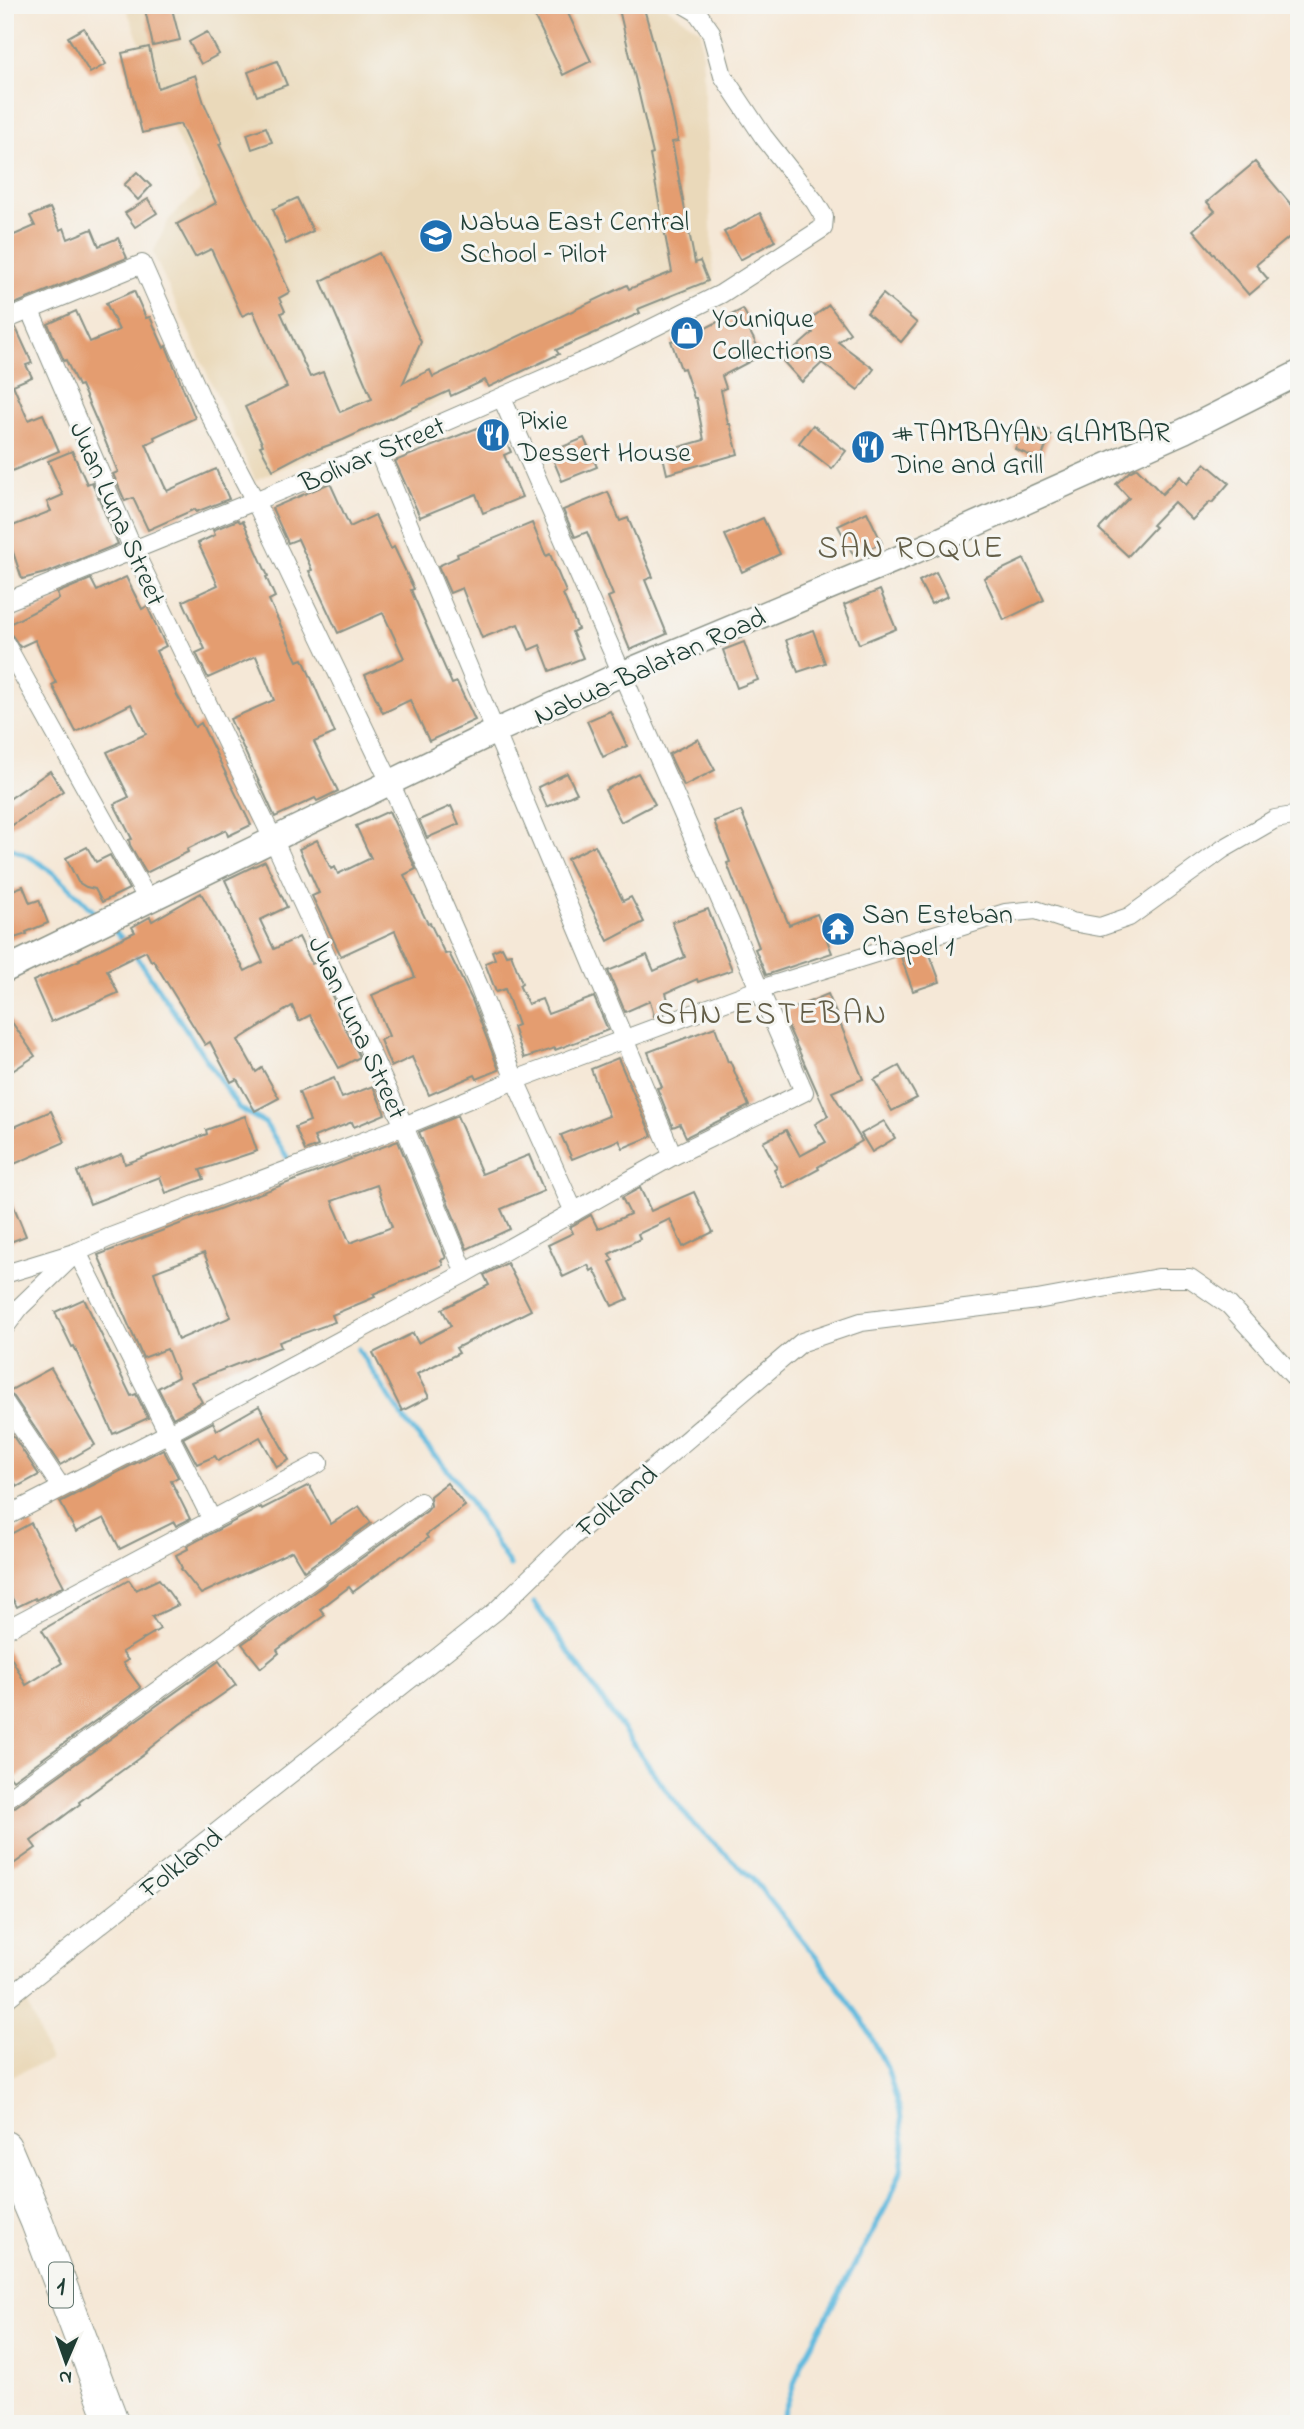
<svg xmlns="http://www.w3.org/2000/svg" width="1304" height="2429" viewBox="0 0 1304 2429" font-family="'Indie Flower',sans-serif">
<rect width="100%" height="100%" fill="#f6f6f2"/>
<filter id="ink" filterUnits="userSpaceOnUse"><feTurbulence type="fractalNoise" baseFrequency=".0143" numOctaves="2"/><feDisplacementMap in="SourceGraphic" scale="14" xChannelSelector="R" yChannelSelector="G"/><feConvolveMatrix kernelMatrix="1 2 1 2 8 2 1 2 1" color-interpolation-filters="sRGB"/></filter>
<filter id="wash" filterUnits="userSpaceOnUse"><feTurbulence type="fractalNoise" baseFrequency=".00686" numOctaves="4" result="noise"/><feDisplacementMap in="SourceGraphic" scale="28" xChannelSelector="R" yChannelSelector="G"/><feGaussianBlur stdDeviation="1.57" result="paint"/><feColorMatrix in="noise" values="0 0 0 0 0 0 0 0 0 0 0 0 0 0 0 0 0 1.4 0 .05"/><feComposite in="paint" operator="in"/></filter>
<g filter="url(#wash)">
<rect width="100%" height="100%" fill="#f5e8d7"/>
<g fill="#ead9ba">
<polygon points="125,5 664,5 701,31 714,285 255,480 153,253 169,219 201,189 176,136"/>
<polygon points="26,1999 50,2061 5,2078 5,2008"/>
</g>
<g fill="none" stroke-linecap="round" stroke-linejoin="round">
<g stroke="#60bade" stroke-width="5">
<path d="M 5,846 C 49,862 67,885 99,917"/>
<polyline points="109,926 127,943"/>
<polyline points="133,951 239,1108 265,1123 289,1160"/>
<polyline points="358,1349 405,1421 456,1480 510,1566"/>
<polyline points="534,1603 663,1786 694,1825 752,1878 816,1957 863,2021 887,2068 900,2111 904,2143 901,2171 889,2201 802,2362 780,2424"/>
</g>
</g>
<g id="blocks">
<g fill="#e49d6f" fill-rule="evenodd">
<polygon points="144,5 171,5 180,40 153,46"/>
<polygon points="529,5 564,5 591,61 563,75"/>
<polygon points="618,5 643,5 669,98 678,141 672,142 695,263 700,261 708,281 638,309 640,313 556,350 559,354 489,387 485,380 451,396 449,391 343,440 310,452 309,451 273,470 260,446 263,445 245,407 287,387 253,311 242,316 211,249 195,257 177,224 216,203 180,124 142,133 122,53 149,47 158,88 195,75 204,103 222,143 219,144 290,292 279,298 285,311 281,313 310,377 323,372 340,412 372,399 321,281 379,253 421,342 403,383 430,370 433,377 627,285 629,289 672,272 650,155 653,154"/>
<polygon points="84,28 106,64 90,73 68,37"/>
<polygon points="207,32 219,54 201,64 189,42"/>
<polygon points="277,61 287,85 257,96 248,72"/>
<polygon points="266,127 272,142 252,149 247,134"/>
<polygon points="1255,162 1299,214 1299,229 1256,265 1268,279 1249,295 1193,230 1215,211 1207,202"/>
<polygon points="137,172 151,186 138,200 124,185"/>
<polygon points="297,198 313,231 286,244 273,209"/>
<polygon points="148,199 157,213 135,227 125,213"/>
<polygon points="50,208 60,230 64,228 68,239 92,229 99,246 118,238 127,258 5,308 5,239 35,226 30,216"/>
<polygon points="760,213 775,241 740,260 724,232"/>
<polygon points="134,291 146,318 150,317 164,348 166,346 195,418 154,437 155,440 146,444 164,485 167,491 216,469 229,499 196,512 195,509 148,530 133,498 125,501 113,474 118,472 101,431 81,385 78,386 66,360 64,361 48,324 76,311 90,342 119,330 106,303"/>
<polygon points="883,294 917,323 901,342 867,313"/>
<polygon points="829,305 850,333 838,342 874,369 858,390 822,363 802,382 782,360 813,333 805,323"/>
<polygon points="743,309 754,330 750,332 762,355 722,376 726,388 721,390 728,424 730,424 738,454 667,474 662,452 704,440 696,398 694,398 684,368 681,369 671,341 696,333"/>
<polygon points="16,328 32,363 26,365 32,377 13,385 28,420 43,414 59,451 5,474 5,331"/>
<polygon points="497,420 511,452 504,455 522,497 483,513 476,494 420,517 395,461"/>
<polygon points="1026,424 1051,435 1040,460 1015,449"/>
<polygon points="813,425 846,451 832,469 799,443"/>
<polygon points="584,438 597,467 562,481 550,452"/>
<polygon points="72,451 87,484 92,482 118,544 49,572 22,579 12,549 5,552 5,529 51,511 47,502 63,495 48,461"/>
<polygon points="1205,463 1229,483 1212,503 1210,502 1192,520 1174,502 1152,525 1155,527 1128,556 1099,529 1129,498 1116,484 1129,472 1137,468 1162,494 1180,476 1187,484"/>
<polygon points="330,483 350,527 375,515 391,549 394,547 414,589 411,590 452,684 457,682 475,720 429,741 410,700 383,713 365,675 404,658 383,613 338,633 309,571 312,570 298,539 288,543 272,508"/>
<polygon points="608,492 620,521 628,518 653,577 645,580 667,634 630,650 608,597 613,595 587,532 575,537 563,510"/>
<polygon points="867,512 882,543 854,556 838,526"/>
<polygon points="763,518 780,554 742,572 725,535"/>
<polygon points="238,520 240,522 243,521 268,576 266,577 275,597 269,600 297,661 303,659 335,733 314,742 338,791 317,801 315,798 275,817 230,719 274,700 256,656 208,678 196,653 205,649 183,601 218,585 198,543 215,535 213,530"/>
<polygon points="532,523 546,556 550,554 566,592 563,594 578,629 572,632 583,658 550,671 540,645 529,650 518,624 482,638 462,588 450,593 438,566 458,557 457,554"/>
<polygon points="1024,559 1044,600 1004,620 984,578"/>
<polygon points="936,572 948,596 931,604 919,581"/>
<polygon points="126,577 142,609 147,606 166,646 156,651 177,695 195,727 201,723 251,825 228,836 226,830 187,849 188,852 146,873 130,845 129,840 132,839 114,804 129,797 107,752 146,734 131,704 76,732 52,685 56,683 35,640 20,647 11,634 5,632 5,626 59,599 57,593 91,579 97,591"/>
<polygon points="880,590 896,629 859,644 844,605"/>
<polygon points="813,630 825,663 798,672 786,640"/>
<polygon points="744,642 758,680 737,688 723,650"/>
<polygon points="610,711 627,746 603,757 587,721"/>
<polygon points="698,739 715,770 684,786 669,754"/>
<polygon points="50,771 63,791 5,830 5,802"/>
<polygon points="567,773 577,793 547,807 538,787"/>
<polygon points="638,773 655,804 621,822 605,790"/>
<polygon points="451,806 459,824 427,838 419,820"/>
<polygon points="389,811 416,869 404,875 428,924 430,923 445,954 449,953 472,1000 499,1070 477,1079 475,1075 429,1095 412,1057 391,1067 380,1040 389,1036 372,995 415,977 395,931 341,956 312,896 319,893 299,849 317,840 331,869 335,867 338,874 371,858 356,826"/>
<polygon points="741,811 789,925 817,914 832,953 766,975 755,949 759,947 727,863 730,862 714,821"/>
<polygon points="595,845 623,901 631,897 644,922 608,941 567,859"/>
<polygon points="87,847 96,862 110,855 129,889 102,902 95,889 86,887 78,882 66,858"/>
<polygon points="265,861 287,907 260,920 274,949 299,937 312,964 316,962 335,1002 333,1004 360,1057 339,1068 310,1015 299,1021 292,1006 238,1040 256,1072 262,1068 279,1098 255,1111 237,1079 231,1082 210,1042 205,1045 153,960 151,961 146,951 107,970 118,993 51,1022 33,981 80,960 79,959 135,932 132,927 150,917 152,921 201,893 245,971 263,962 225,880"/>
<polygon points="23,886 30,903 39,900 48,923 26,932 27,934 5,941 5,893"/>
<polygon points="708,909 732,970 698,982 697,979 666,993 671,1010 654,1016 650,1001 625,1012 608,971 647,955 654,971 685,957 672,922"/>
<polygon points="502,947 506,955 511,954 522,983 519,985 528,1004 542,999 548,1014 594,997 608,1030 555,1050 555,1048 524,1058 513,1027 518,1025 505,989 496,992 485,963 495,959 492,951"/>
<polygon points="928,949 940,982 913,991 901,957"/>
<polygon points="828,994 863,1079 832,1092 862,1141 818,1167 819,1169 784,1188 774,1170 777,1168 763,1142 786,1130 800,1156 826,1142 815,1124 828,1116 782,1013"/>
<polygon points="5,1012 35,1056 5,1076"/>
<polygon points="715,1027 728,1062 730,1061 749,1106 686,1137 680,1124 673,1127 657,1088 662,1087 648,1052"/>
<polygon points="618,1058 652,1136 623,1148 619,1140 572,1159 561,1135 609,1116 591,1069"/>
<polygon points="899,1066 917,1098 892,1111 874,1080"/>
<polygon points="334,1078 342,1098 373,1086 385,1114 354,1127 352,1122 314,1137 318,1146 305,1151 295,1127 310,1121 299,1092"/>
<polygon points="51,1111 65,1142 5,1168 5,1131"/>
<polygon points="245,1116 257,1151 200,1170 204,1179 166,1193 160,1177 90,1204 77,1172 122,1154 125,1164 207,1134 206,1130"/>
<polygon points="457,1116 482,1174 529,1155 544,1191 501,1209 510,1229 467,1249 419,1132"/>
<polygon points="884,1121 895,1138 872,1152 861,1134"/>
<path d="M 398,1141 L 446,1258 L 441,1260 L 443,1265 L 373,1294 L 375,1297 L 332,1315 L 335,1322 L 279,1342 L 281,1347 L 191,1382 L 202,1402 L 173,1418 L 158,1388 L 178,1377 L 167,1349 L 143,1358 L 98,1255 ZM 377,1185 L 392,1227 L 350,1243 L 332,1201 ZM 204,1253 L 231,1317 L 178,1340 L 154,1272 Z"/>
<polygon points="5,1185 26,1236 5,1244"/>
<polygon points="640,1188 651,1211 694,1192 713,1232 683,1247 670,1219 638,1234 640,1239 609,1254 613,1260 610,1262 628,1299 612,1306 594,1269 591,1271 588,1265 563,1277 548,1245 573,1233 570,1227 591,1215 598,1229 630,1214 622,1198"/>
<polygon points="507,1263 531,1310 456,1348 459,1353 417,1374 429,1397 402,1411 373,1353 413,1333 418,1343 451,1326 442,1309 489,1285 484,1275"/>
<polygon points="84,1299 131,1396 136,1394 148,1418 113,1434 74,1346 72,1347 55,1312"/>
<polygon points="51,1368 95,1445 60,1465 14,1397 7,1392"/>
<polygon points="259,1406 289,1460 277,1467 260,1437 218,1461 215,1456 197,1464 183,1438 213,1422 217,1430"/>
<polygon points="5,1424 39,1475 17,1487 13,1479 5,1484"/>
<polygon points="163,1449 178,1477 171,1481 190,1519 176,1526 174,1522 120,1549 104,1518 76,1532 60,1502"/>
<polygon points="447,1483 465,1506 426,1535 428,1538 404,1556 403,1555 353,1592 349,1587 320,1609 325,1615 277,1650 279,1653 261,1668 242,1644 427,1511 431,1506 430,1496"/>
<polygon points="309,1485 331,1524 359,1506 371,1523 304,1571 292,1551 201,1594 181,1569 182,1568 176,1555 188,1549 187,1546 261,1507 262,1509"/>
<polygon points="31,1523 64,1586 36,1600 35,1598 17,1607 5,1585 5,1537"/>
<polygon points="159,1579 178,1605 152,1617 160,1629 122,1652 128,1660 123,1663 141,1688 13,1780 5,1770 5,1646 26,1685 62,1663 42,1630 129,1580 136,1590"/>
<polygon points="219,1661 236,1685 180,1724 145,1752 146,1753 79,1802 80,1804 31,1841 36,1848 5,1870 5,1811 12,1809"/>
</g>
</g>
</g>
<g filter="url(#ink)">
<use href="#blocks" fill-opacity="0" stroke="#8a9286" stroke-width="2"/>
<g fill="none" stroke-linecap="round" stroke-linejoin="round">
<g stroke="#8a9286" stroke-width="20">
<g id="street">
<polyline points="30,311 133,549 274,841 404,1126 465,1273"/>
<polyline points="5,320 142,264 202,400 255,501 390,782 478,984 515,1080 574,1212"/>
<polyline points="378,451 673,1156"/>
<polyline points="5,602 378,451 600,354 721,294 823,228 824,217 815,202 763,136 723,76 711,32 697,12 685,5"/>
<polyline points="5,643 148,900"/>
<polyline points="5,1274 77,1252 108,1238 404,1126 515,1080 760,989 1005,913 1036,910 1072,922 1100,927 1129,917 1223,849 1275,819 1299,815"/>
<polyline points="5,1327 20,1307 77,1252 212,1520"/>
<polyline points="5,1403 61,1487"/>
<polyline points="5,1517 169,1433 465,1273 673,1156 804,1092 502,398"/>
<polyline points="5,1630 319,1463"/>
<polyline points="5,1800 420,1502"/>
<polyline points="5,2000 496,1611 571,1538 802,1342 861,1322 1037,1300 1158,1278 1190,1278 1229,1305 1299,1382"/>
</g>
</g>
<g stroke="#8a9286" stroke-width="27">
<polyline id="secondary" points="5,970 494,732 621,674 904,556 1184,431 1299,373"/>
</g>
<g stroke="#8a9286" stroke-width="34">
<polyline id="highway" points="5,2147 37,2222 113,2424"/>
</g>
<use href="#street" stroke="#fff" stroke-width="18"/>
<use href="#secondary" stroke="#fff" stroke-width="24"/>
<use href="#highway" stroke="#fff" stroke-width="32"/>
</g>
</g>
<defs>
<g id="school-disc" transform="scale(1.75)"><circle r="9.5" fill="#1f6fb2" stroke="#f6f6f2"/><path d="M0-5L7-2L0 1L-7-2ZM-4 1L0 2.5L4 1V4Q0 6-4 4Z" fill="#fff"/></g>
<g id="shop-disc" transform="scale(1.75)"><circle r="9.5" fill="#1f6fb2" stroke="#f6f6f2"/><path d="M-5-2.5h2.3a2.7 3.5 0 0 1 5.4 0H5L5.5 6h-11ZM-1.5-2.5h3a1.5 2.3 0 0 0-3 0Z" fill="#fff"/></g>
<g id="restaurant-disc" transform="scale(1.75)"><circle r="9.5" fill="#1f6fb2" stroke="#f6f6f2"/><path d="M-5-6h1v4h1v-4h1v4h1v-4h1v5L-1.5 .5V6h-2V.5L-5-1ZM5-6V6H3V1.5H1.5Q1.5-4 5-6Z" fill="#fff"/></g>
<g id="temple-disc" transform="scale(1.75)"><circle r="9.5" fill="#1f6fb2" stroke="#f6f6f2"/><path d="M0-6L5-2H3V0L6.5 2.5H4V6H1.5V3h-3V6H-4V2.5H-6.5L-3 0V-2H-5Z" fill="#fff"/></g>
</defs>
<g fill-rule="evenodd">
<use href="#school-disc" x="436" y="236"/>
<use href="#shop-disc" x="687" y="333"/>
<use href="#restaurant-disc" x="493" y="435"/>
<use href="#restaurant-disc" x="868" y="447"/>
<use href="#temple-disc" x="838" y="929"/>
</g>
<g text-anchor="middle" stroke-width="6" stroke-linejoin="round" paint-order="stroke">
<rect fill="#f6f6f2" stroke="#60746d" stroke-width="2" x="49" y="2262.5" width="24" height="45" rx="5"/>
<g font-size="26" font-weight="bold" fill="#1f3d34">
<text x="61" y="2294">1</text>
</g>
<g font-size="28" fill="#1f3d34" stroke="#f6f6f2" text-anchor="start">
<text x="460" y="230">Nabua East Central<tspan x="460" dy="32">School – Pilot</tspan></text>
<text x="712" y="327">Younique<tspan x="712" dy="32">Collections</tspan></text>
<text x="518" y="429">Pixie<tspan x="518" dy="32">Dessert House</tspan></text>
<text x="892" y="441">#TAMBAYAN GLAMBAR<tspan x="892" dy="32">Dine and Grill</tspan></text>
<text x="862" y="923">San Esteban<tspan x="862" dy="32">Chapel 1</tspan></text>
</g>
<g font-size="28" fill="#1f3d34" stroke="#f6f6f2">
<text transform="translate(372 453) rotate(-23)" y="10">Bolivar Street</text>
<text transform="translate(119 513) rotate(66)" y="10">Juan Luna Street</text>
<text transform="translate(649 665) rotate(-24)" y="10">Nabua-Balatan Road</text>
<text transform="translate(359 1027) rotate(65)" y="10">Juan Luna Street</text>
<text transform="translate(616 1500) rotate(-40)" y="10">Folkland</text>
<text transform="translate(180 1862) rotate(-38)" y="10">Folkland</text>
</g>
<g font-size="32" letter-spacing="2" fill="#645f49" stroke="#f6f6f2">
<text x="911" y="557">SAN ROQUE</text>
<text x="772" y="1023">SAN ESTEBAN</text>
</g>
</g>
<rect width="1304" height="2429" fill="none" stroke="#f6f6f2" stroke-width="28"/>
<g transform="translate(66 2362) rotate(182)" stroke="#f6f6f2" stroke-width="5" paint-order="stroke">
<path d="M0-5L12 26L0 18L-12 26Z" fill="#1f3d34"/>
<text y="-10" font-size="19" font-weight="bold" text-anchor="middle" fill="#1f3d34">N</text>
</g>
</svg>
